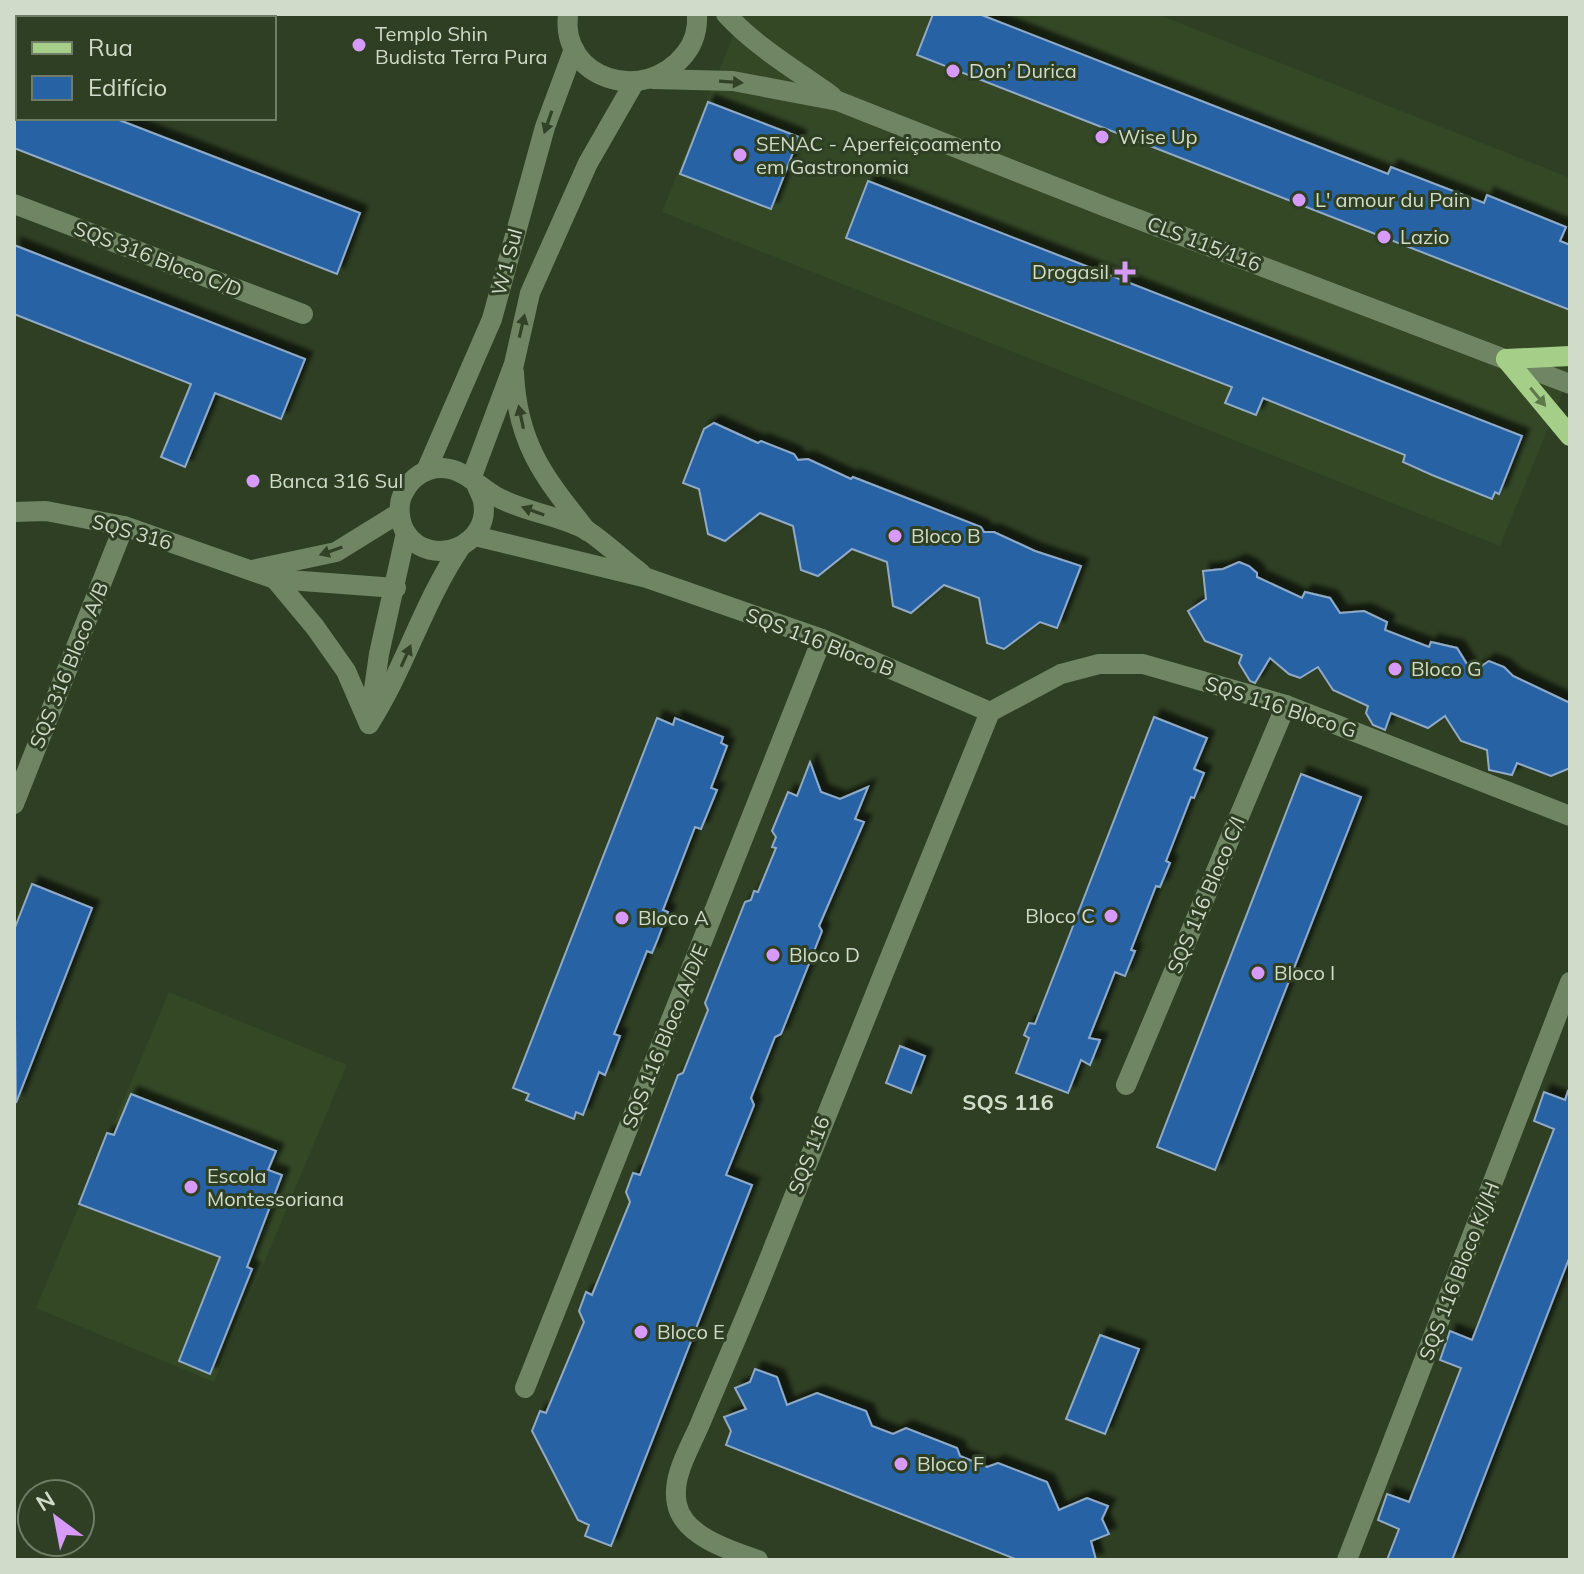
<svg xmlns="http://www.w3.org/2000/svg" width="1584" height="1574" viewBox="0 0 1584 1574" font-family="Mulish,sans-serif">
<defs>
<filter id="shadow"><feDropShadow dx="7" dy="-7" stdDeviation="2" flood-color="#0009"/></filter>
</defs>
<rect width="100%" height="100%" fill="#2e3f23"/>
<g fill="#344826">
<polygon points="742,14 1157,14 1570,178 1570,374 1500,546 662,212"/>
<polygon points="169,992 347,1065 214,1382 36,1308"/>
</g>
<g fill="#2662a4" stroke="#91aac7" stroke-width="2" filter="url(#shadow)">
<polygon points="933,14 979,14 1388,174 1391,167 1484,203 1487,195 1566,227 1560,241 1570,245 1570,310 917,55"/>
<polygon points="708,102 799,137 771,209 680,174"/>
<polygon points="14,118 114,118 360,213 337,274 14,148"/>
<polygon points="868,181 1522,436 1499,494 1495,492 1492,499 1432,475 1403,462 1405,455 1263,398 1256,415 1225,403 1232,387 846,238"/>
<polygon points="14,245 305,359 281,419 215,393 185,467 161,457 191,384 14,314"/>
<polygon points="714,423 758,443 761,441 794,454 798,460 808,459 851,479 853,477 981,527 984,532 994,532 1035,551 1081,566 1057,628 1040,622 1004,649 987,643 979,598 944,585 911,613 893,606 887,562 852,549 818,576 801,570 793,526 760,513 725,541 708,534 699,489 683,483 704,429"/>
<polygon points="1239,562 1249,566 1257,573 1257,577 1302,598 1305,592 1330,598 1340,613 1364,611 1387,622 1385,630 1429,647 1431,642 1457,648 1472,672 1489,661 1504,667 1513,676 1570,703 1570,768 1551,776 1517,763 1512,775 1489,770 1487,750 1461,741 1445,716 1428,728 1391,713 1385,730 1373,725 1366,713 1368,706 1333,690 1318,667 1300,678 1289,674 1270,658 1255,683 1250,681 1239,663 1242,655 1205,641 1188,611 1206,599 1203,571 1223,569"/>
<polygon points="1154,717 1207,738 1194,769 1204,773 1194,798 1191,797 1166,861 1170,863 1160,887 1156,886 1131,950 1135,951 1125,976 1115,972 1089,1038 1100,1040 1090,1065 1081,1060 1068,1093 1016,1073 1029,1038 1024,1035 1029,1023 1035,1024"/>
<polygon points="657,718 673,725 675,718 723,737 721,743 727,746 711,788 717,790 701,829 695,827 663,910 668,912 657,941 652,953 647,951 614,1034 620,1036 605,1075 599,1072 583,1115 576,1112 574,1119 526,1100 529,1094 513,1088"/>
<polygon points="810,762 821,792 840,799 868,787 855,819 864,822 819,926 822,931 781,1034 775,1037 751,1098 754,1105 726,1175 752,1185 611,1546 585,1536 589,1525 578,1520 532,1431 540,1411 546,1413 584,1322 579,1311 586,1292 592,1295 630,1202 626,1192 633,1173 640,1175 678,1075 683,1073 708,1010 705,1003 745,902 751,900 754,891 758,892 776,848 772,847 776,837 772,831 788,792 797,796"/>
<polygon points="1301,774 1361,797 1215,1170 1157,1147"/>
<polygon points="32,884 92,908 16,1103 14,930"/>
<polygon points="900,1046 925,1056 911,1093 886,1083"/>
<polygon points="1568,1091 1570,1092 1570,1256 1523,1377 1452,1560 1387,1560 1399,1529 1378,1520 1387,1494 1409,1502 1461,1368 1440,1360 1450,1331 1472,1340 1554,1129 1534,1121 1544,1092 1565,1100"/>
<polygon points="131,1094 276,1151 268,1170 282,1175 247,1267 252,1269 210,1374 179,1361 220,1257 79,1204 107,1133 114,1135"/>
<polygon points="1100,1335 1139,1349 1105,1434 1066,1419"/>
<polygon points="755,1369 777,1377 787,1405 817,1393 866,1411 872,1426 893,1434 906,1428 957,1448 960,1456 987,1467 998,1463 1047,1482 1059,1510 1087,1498 1108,1506 1102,1519 1109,1534 1091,1541 1096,1560 1018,1560 726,1445 731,1431 724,1417 746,1409 735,1388 750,1382"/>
</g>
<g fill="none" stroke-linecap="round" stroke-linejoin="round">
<g stroke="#708563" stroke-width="20">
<path d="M 568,14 C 560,80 645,105 685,54 C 694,43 698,28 697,14"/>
<path d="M 726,14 C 756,47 796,70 832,96"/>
<polyline points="653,79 733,81 838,101 1106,207 1570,384"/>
<polyline points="14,204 303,314"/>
<path d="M 514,372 C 517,444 544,477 587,531"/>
<polyline points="426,471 492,319 545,127 574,49"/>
<polyline points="471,479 514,364 530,293 588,163 634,83"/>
<path d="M 476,484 C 478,489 482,496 483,501 C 492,545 431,570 406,533 C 399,522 397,504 404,492 C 411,478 426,467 443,468 C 465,469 482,490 501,499 C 528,513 562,516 588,531 C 606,543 623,560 641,573"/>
<polyline points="14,512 46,511 124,526 275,579 396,588"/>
<polyline points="475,536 647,578 822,639 990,712"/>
<polyline points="252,570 336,552 399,513"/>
<polyline points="275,579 315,627 346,671 369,724"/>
<polyline points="990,712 1061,674 1099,664 1143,664 1286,705 1570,816"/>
<polyline points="370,717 379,654 406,533"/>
<path d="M 369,724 C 405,668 423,603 460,548"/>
<polyline points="14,804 124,526"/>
<polyline points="1126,1085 1286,705"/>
<polyline points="525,1388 822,639"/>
<path d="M 758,1560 C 731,1551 683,1536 677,1504 C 671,1477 690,1448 700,1424 C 721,1374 743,1324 763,1274 C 838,1086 913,899 990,712"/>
<polyline points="1347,1560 1570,982"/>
</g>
<g stroke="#a5cf89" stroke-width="20">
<polyline points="1506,359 1570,436"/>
<polyline points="1506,359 1570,356"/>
</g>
</g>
<defs><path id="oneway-solid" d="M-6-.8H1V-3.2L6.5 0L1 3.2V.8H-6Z" transform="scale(2)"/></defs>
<g fill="#314226">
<use href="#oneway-solid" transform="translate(731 82) rotate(4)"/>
<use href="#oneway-solid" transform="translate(548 122) rotate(109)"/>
<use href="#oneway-solid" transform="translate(522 326) rotate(-77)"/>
<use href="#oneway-solid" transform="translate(521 417) rotate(-102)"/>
<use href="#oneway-solid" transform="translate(533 511) rotate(-160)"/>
<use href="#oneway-solid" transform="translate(331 551) rotate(161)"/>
<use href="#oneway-solid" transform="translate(406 656) rotate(-66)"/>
</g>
<use fill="#5e794c" href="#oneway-solid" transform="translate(1538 397) rotate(50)"/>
<g fill="#d89af8" stroke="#2e3f23" stroke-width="3">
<circle cx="359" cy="45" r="8"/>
<circle cx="953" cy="71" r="8"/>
<circle cx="1102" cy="137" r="8"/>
<circle cx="740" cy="155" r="8"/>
<circle cx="1299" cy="200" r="8"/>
<circle cx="1384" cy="237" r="8"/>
<path d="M1121 260h8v8h8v8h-8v8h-8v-8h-8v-8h8z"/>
<circle cx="253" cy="481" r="8"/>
<circle cx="895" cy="536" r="8"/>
<circle cx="1395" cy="669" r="8"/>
<circle cx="1111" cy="916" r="8"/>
<circle cx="622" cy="918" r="8"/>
<circle cx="773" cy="955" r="8"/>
<circle cx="1258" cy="973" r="8"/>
<circle cx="191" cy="1187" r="8"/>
<circle cx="641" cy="1332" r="8"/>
<circle cx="901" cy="1464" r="8"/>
</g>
<g text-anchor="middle" stroke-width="6" stroke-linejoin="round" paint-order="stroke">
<g font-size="20" fill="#d1dbca" stroke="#2e3f23" text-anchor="start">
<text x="375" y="41">Templo Shin<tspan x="375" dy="23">Budista Terra Pura</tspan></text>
<text x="969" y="78">Don’ Durica</text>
<text x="1118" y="144">Wise Up</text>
<text x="756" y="151">SENAC - Aperfeiçoamento<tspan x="756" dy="23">em Gastronomia</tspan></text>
<text x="1315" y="207">L' amour du Pain</text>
<text x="1400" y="244">Lazio</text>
<text x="1109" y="279" text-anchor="end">Drogasil</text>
<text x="269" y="488">Banca 316 Sul</text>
<text x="911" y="543">Bloco B</text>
<text x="1411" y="676">Bloco G</text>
<text x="1095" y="923" text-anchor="end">Bloco C</text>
<text x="638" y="925">Bloco A</text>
<text x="789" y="962">Bloco D</text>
<text x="1274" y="980">Bloco I</text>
<text x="207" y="1183">Escola<tspan x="207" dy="23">Montessoriana</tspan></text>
<text x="657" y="1339">Bloco E</text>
<text x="917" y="1471">Bloco F</text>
</g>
<g font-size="20" fill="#d1dbca" stroke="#2e3f23">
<text transform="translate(1204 244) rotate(21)" y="7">CLS 115/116</text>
<text transform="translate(158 259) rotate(21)" y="7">SQS 316 Bloco C/D</text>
<text transform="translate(507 262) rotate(-75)" y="7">W1 Sul</text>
<text transform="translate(132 532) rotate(16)" y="7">SQS 316</text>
<text transform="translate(820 642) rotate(21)" y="7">SQS 116 Bloco B</text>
<text transform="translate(69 665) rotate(-68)" y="7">SQS 316 Bloco A/B</text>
<text transform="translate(1281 707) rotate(18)" y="7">SQS 116 Bloco G</text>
<text transform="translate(1206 895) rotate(-67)" y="7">SQS 116 Bloco C/I</text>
<text transform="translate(665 1036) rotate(-68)" y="7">SQS 116 Bloco A/D/E</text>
<text transform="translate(809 1155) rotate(-69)" y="7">SQS 116</text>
<text transform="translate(1459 1271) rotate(-69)" y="7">SQS 116 Bloco K/J/H</text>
</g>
<g font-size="22" font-weight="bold" fill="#d1dbca" stroke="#2e3f23">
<text x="1008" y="1110">SQS 116</text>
</g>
</g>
<rect width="1584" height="1574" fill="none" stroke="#d1dbca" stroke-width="32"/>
<rect x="16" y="16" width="260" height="104" fill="#2e3f23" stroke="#6f7d66" stroke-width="2"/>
<rect x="32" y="42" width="40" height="12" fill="#a5cf89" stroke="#6f7d66" stroke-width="2"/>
<text x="88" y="56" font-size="24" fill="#d1dbca">Rua</text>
<rect x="32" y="76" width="40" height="24" fill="#2662a4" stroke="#6f7d66" stroke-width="2"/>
<text x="88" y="96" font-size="24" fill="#d1dbca">Edifício</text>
<g transform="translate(56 1518) rotate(328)"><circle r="38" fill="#2e3f23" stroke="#6f7d66" stroke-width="2"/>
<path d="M0-6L14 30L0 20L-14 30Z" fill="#d89af8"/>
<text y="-12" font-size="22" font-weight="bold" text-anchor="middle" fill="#d1dbca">N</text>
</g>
</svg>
